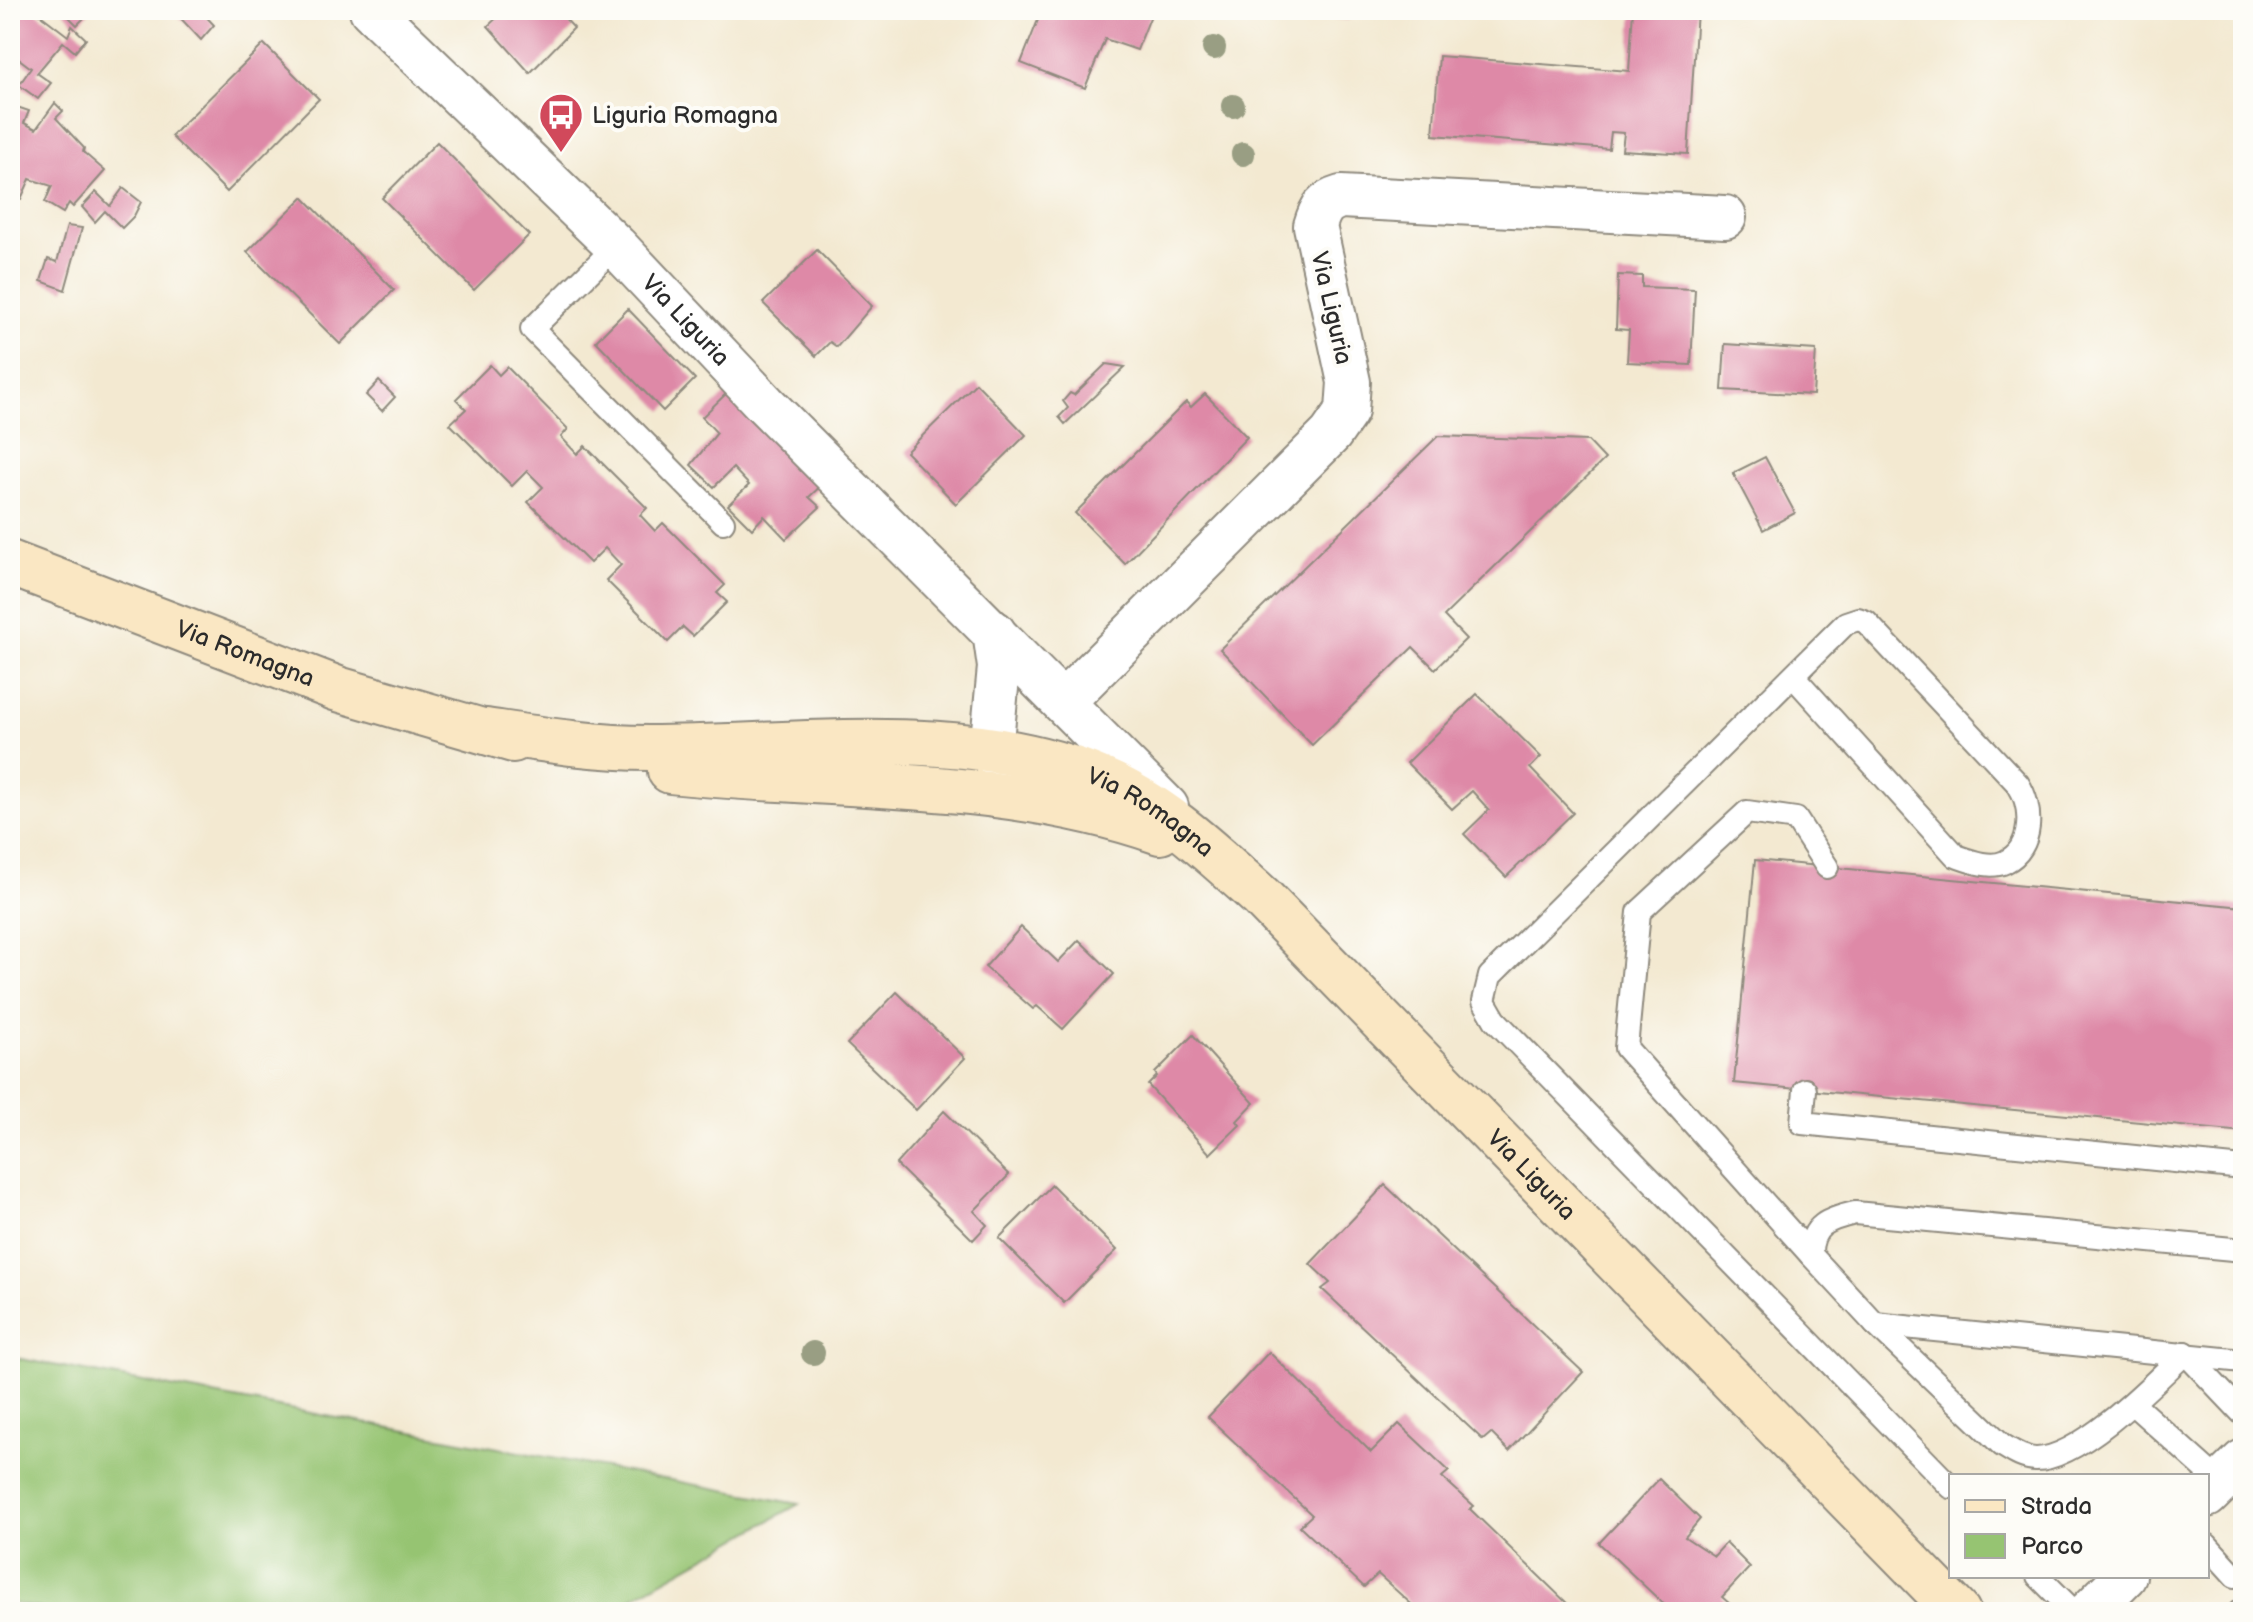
<svg xmlns="http://www.w3.org/2000/svg" width="2253" height="1622" viewBox="0 0 2253 1622" font-family="'Balsamiq Sans',sans-serif">
<rect width="100%" height="100%" fill="#fdfcf7"/>
<filter id="ink" filterUnits="userSpaceOnUse"><feTurbulence type="fractalNoise" baseFrequency=".0125" numOctaves="2"/><feDisplacementMap in="SourceGraphic" scale="16" xChannelSelector="R" yChannelSelector="G"/><feConvolveMatrix kernelMatrix="1 2 1 2 8 2 1 2 1" color-interpolation-filters="sRGB"/></filter>
<filter id="wash" filterUnits="userSpaceOnUse"><feTurbulence type="fractalNoise" baseFrequency=".006" numOctaves="4" result="noise"/><feDisplacementMap in="SourceGraphic" scale="32" xChannelSelector="R" yChannelSelector="G"/><feGaussianBlur stdDeviation="1.8" result="paint"/><feColorMatrix in="noise" values="0 0 0 0 0 0 0 0 0 0 0 0 0 0 0 0 0 1.4 0 .05"/><feComposite in="paint" operator="in"/></filter>
<g filter="url(#wash)">
<rect width="100%" height="100%" fill="#f3e9d1"/>
<polygon fill="#96c472" stroke="#60784e" stroke-width="2" points="10,1357 799,1504 607,1612 58,1612 10,1603"/>
<g id="blocks">
<g fill="#de89a7">
<polygon points="10,10 34,10 68,36 72,26 86,39 75,52 63,42 37,73 51,83 38,99 19,85 31,68 10,52"/>
<polygon points="62,10 92,10 77,25"/>
<polygon points="173,10 200,10 214,25 201,40"/>
<polygon points="505,10 557,10 574,28 530,73 488,26"/>
<polygon points="1042,10 1153,10 1137,50 1105,39 1085,88 1021,63"/>
<polygon points="1276,10 1350,10 1349,20 1276,14"/>
<polygon points="1633,10 1697,10 1688,154 1622,150 1624,133 1611,132 1609,149 1433,135 1439,56 1629,71"/>
<polygon points="264,44 319,99 227,192 171,136"/>
<polygon points="10,100 15,101 14,106 29,111 24,123 36,129 55,103 63,111 56,118 84,148 83,152 105,171 73,207 69,203 63,213 45,202 52,186 30,179 21,199 10,194"/>
<polygon points="437,142 529,235 474,290 382,198"/>
<polygon points="123,188 141,202 134,216 122,228 105,211 95,222 82,207 96,192 110,206"/>
<polygon points="303,197 394,290 340,344 247,252"/>
<polygon points="67,226 82,228 65,290 41,281 48,259 57,262"/>
<polygon points="817,250 872,306 837,347 830,342 816,356 763,303"/>
<polygon points="1618,275 1642,276 1642,287 1695,289 1691,365 1627,362 1629,330 1616,329"/>
<polygon points="628,309 695,379 663,411 596,341"/>
<polygon points="1725,344 1816,350 1813,395 1722,390"/>
<polygon points="1106,364 1125,367 1065,424 1059,417 1068,408 1063,401 1070,393 1074,395"/>
<polygon points="490,365 499,375 507,367 568,429 561,437 577,454 585,446 647,508 640,515 655,531 663,523 725,585 717,593 727,602 693,636 683,627 668,642 606,580 621,565 605,548 590,563 528,502 543,487 527,471 512,486 450,424 466,409 456,399"/>
<polygon points="379,381 395,397 382,411 366,395"/>
<polygon points="976,383 1026,435 956,504 906,452"/>
<polygon points="733,387 824,483 809,497 820,507 786,539 764,516 752,529 728,505 749,485 733,468 714,487 691,465 717,433 702,417"/>
<polygon points="1205,394 1247,437 1125,564 1075,513 1186,402 1191,407"/>
<polygon points="1438,436 1588,441 1605,459 1444,616 1466,639 1435,669 1413,647 1312,745 1220,649"/>
<polygon points="1765,457 1795,513 1763,530 1733,473"/>
<polygon points="1477,694 1541,757 1530,768 1573,813 1506,877 1464,834 1489,810 1472,791 1452,809 1407,763"/>
<polygon points="1755,860 2243,907 2243,1132 1734,1083"/>
<polygon points="1021,927 1058,962 1079,940 1114,974 1063,1029 1037,1006 1033,1009 985,967"/>
<polygon points="897,992 965,1058 916,1110 847,1044"/>
<polygon points="1193,1035 1254,1103 1237,1121 1240,1125 1210,1154 1148,1085 1157,1076 1155,1073"/>
<polygon points="944,1111 1009,1175 974,1211 987,1225 973,1240 896,1164"/>
<polygon points="1052,1185 1117,1250 1064,1303 999,1238"/>
<polygon points="1385,1185 1583,1372 1509,1451 1491,1433 1483,1440 1322,1289 1330,1283 1310,1264"/>
<polygon points="1269,1352 1371,1452 1399,1424 1449,1471 1442,1477 1474,1506 1470,1509 1576,1612 1420,1612 1378,1574 1364,1587 1300,1526 1312,1515 1208,1417"/>
<polygon points="1659,1479 1700,1519 1685,1537 1714,1556 1726,1543 1750,1567 1722,1597 1739,1612 1672,1612 1599,1543"/>
<polygon points="2243,1592 2243,1612 2222,1612"/>
</g>
</g>
</g>
<g filter="url(#ink)">
<use href="#blocks" fill-opacity="0" stroke="#8f8a7e" stroke-width="2"/>
<g fill="none" stroke-linecap="round" stroke-linejoin="round">
<g stroke="#8f8a7e" stroke-width="26">
<g id="service">
<polyline points="616,246 532,329 723,522"/>
<path d="M 1794,677 L 1956,856 C 1970,861 1990,869 2005,862 C 2034,848 2033,807 2018,784 L 1866,622 L 1858,619 L 1846,623 L 1490,976 L 1484,1001 L 1495,1020 L 1951,1487"/>
<polyline points="1805,1090 1802,1123 2243,1168"/>
<polyline points="1811,1255 1626,1048 1639,912 1747,812 1796,819 1827,867"/>
<polyline points="1875,1324 2243,1361"/>
<path d="M 2185,1353 C 2154,1383 2080,1459 2036,1459 C 2023,1459 2012,1451 2002,1445 L 1875,1324 L 1811,1255 C 1810,1225 1829,1219 1855,1213 L 2243,1250"/>
<polyline points="2185,1353 2243,1414"/>
<polyline points="2133,1404 2221,1483"/>
<polyline points="2207,1545 2235,1576"/>
<polyline points="2038,1576 2074,1612"/>
</g>
</g>
<g stroke="#8f8a7e" stroke-width="46">
<g id="minor">
<path id="s1" d="M 371,10 L 616,246 L 765,404 L 1167,807"/>
<polyline points="994,632 999,667 991,751 1008,782"/>
<path d="M 1063,702 L 1331,434 L 1347,411 L 1349,382 L 1315,226 C 1320,209 1324,202 1341,197 L 1725,217"/>
<polyline points="2207,1496 2243,1461"/>
<polyline points="2089,1612 2125,1576"/>
</g>
</g>
<g stroke="#8f8a7e" stroke-width="48">
<g id="secondary">
<path id="s2" d="M 10,563 L 338,689 L 513,740"/>
<path id="s3" d="M 486,731 C 540,739 595,748 649,748 C 794,748 964,721 1100,779 C 1161,804 1212,853 1261,897 L 1958,1612"/>
<path d="M 670,771 C 833,788 1003,777 1160,832"/>
</g>
</g>
<use href="#service" stroke="#fff" stroke-width="22"/>
<use href="#minor" stroke="#fff" stroke-width="42"/>
<use href="#secondary" stroke="#fae7c3" stroke-width="44"/>
</g>
<g fill="#999e83">
<circle cx="1214" cy="48" r="12"/>
<circle cx="1233" cy="106" r="12"/>
<circle cx="1243" cy="154" r="12"/>
<circle cx="813" cy="1353" r="12"/>
</g>
</g>
<defs>
<g id="bus-pin" transform="scale(2.3)"><path d="M0 17L-7.5 6A9.5 9.5 0 1 1 7.5 6Z" fill="#d1495b" stroke="#fdfcf7"/><path d="M-5-6H5V4H4V6H2V4H-2V6H-4V4H-5ZM-3.5-4V0h7V-4ZM-3.5 1.2v1.5H-2V1.2ZM2 1.2v1.5H3.5V1.2Z" fill="#fff"/></g>
</defs>
<g fill-rule="evenodd">
<use href="#bus-pin" x="561" y="115"/>
</g>
<g text-anchor="middle" stroke-width="8" stroke-linejoin="round" paint-order="stroke">
<g font-size="24" fill="#2b2b2b" stroke="#fdfcf7" text-anchor="start">
<text x="592" y="123">Liguria Romagna</text>
</g>
<g font-size="24" fill="#2b2b2b" stroke="#fdfcf7">
<text transform="translate(1332 308) rotate(77)" y="8">Via Liguria</text>
<text dy="8" stroke="none"><textPath href="#s1" startOffset="442">Via Liguria</textPath></text>
<text dy="8" stroke="none"><textPath href="#s2" startOffset="252">Via Romagna</textPath></text>
<text dy="8" stroke="none"><textPath href="#s3" startOffset="680">Via Romagna</textPath></text>
<text dy="8" stroke="none"><textPath href="#s3" startOffset="1208">Via Liguria</textPath></text>
</g>
</g>
<rect width="2253" height="1622" fill="none" stroke="#fdfcf7" stroke-width="40"/>
<rect x="1949" y="1474" width="260" height="104" fill="#fdfcf7" stroke="#a9a8a5" stroke-width="2"/>
<rect x="1965" y="1500" width="40" height="12" fill="#fae7c3" stroke="#a9a8a5" stroke-width="2"/>
<text x="2021" y="1514" font-size="24" fill="#2b2b2b">Strada</text>
<rect x="1965" y="1534" width="40" height="24" fill="#96c472" stroke="#a9a8a5" stroke-width="2"/>
<text x="2021" y="1554" font-size="24" fill="#2b2b2b">Parco</text>
</svg>
